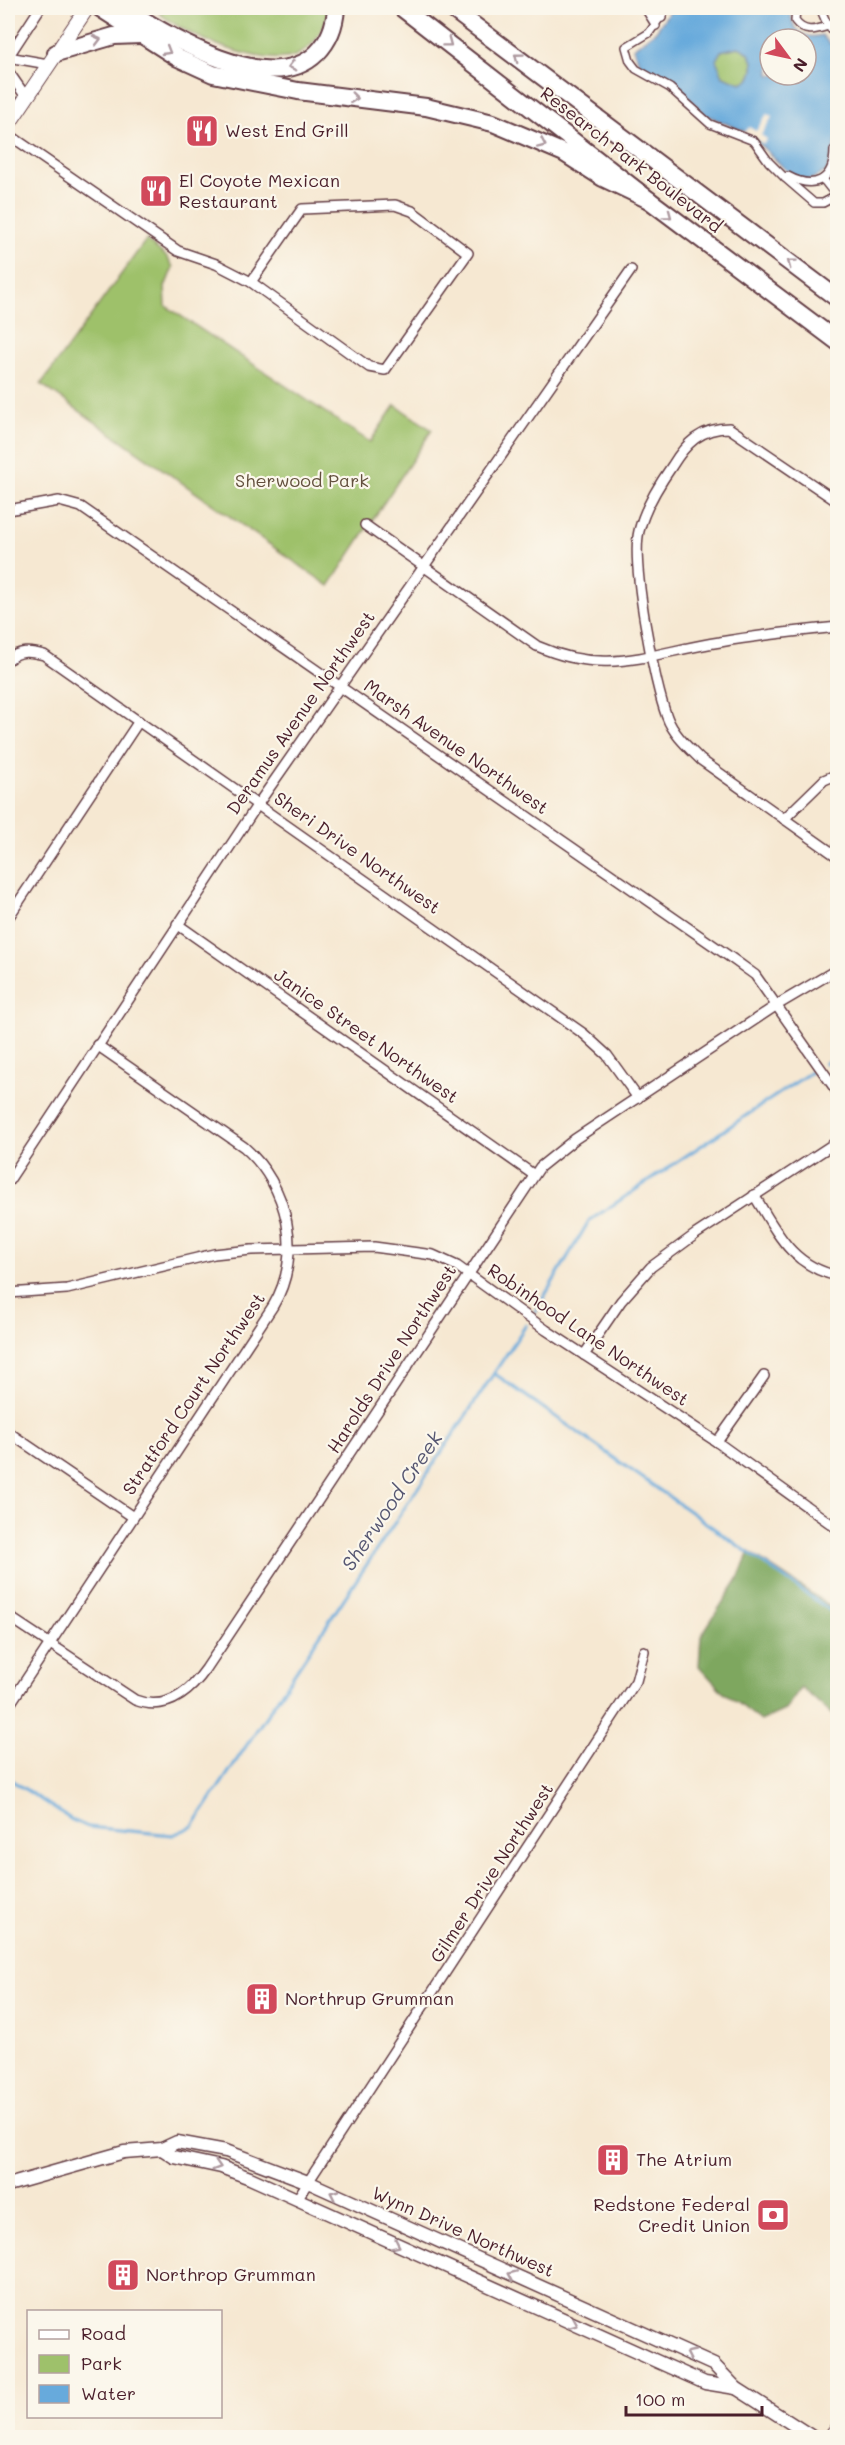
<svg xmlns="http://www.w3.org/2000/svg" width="845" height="2445" viewBox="0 0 845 2445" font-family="Mali,sans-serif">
<rect width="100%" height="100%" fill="#fbf7ec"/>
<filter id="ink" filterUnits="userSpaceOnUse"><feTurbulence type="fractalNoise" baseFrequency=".0167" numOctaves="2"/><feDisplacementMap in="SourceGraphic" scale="12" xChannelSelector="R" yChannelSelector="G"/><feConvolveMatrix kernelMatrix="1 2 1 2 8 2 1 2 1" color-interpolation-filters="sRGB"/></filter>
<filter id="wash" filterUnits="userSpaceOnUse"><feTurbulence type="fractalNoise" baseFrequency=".008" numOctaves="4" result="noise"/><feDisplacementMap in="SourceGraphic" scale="24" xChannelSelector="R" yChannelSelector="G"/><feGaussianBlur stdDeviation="1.35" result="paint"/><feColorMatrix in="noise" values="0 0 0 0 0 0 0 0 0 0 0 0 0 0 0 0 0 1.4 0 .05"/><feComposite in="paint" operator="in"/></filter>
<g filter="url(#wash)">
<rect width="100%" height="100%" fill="#f6e8d2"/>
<g fill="#9ec16b" stroke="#74704b" stroke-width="1.5">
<path d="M 154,8 L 331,8 C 324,27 317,45 297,55 C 265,70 176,33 154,8 Z"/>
<path d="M 738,47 C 754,51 757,66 749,80 L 740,83 L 723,76 L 715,60 L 721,51 Z"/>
<polygon points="146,240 167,257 173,267 165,287 166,306 370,442 395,405 432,430 329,586 41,384"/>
</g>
<polygon fill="#7ea75f" stroke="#646345" stroke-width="1.5" points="749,1552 837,1611 837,1719 801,1687 785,1710 761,1721 720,1689 699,1666 701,1636 738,1579"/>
<path fill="#67aadc" stroke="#586484" stroke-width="1.5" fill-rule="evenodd" d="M 672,8 L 792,8 C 788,26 803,41 822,35 L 829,43 L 837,45 L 837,137 L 827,171 L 810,180 L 797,178 L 785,169 L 748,133 L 706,115 L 680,89 L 640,64 L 633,48 L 656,31 ZM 770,39 L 806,39 L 806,75 L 770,75 ZM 738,47 C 754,52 757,67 749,80 L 741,83 L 723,76 L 716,60 L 721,51 Z"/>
<polygon fill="#f6e8d2" points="767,114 772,117 761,135 767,139 763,144 745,132 749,127 756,131"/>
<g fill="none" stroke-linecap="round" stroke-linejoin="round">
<g stroke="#67aadc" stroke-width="3">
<polyline points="825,1063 838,1056"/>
<polyline points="535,1312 589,1221 811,1072"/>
<polyline points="495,1374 838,1616"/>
<polyline points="8,1778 72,1820 88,1827 173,1835 193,1826 526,1325"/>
</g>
</g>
</g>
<g filter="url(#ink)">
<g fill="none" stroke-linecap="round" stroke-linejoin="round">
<g stroke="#643d44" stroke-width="10">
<g id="pedestrian">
<path d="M 667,8 L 649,33 L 626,47 L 630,61 L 636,69 L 670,88 L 710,124 L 754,141 L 769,162 L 785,178 L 788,176 C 814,190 834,181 834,150"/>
<path d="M 796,8 L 795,21 C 805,34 815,30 828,26"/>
<polyline points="820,8 828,26 838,37"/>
<polyline points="656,26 646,10 662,18"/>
<polyline points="785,178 814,203 823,203 838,195"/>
<polyline points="823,179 837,197"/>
</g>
</g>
<g stroke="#643d44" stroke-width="12">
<g id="minor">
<polyline points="8,57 40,8"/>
<polyline points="8,57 48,64"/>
<polyline points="8,71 26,97"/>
<polyline points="8,134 178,251 216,264 251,282"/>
<polygon points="395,205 412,211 468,253 385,370 369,367 251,282 302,209"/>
<path d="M 838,502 L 729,428 C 701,428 686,443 672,466 C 658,486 645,507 639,531 C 631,563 654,684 667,717 C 673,734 689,748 701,760 L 838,857"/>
<polyline points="8,510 59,501 81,507 730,957 755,975 838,1093"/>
<path d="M 365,525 L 537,646 C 607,677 649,653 720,642 C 759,635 798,631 838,627"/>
<path d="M 8,660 C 19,650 30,651 44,655 L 584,1034 L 607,1055 L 638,1098"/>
<polyline points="784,819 824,780 838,774"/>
<polyline points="8,918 139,721"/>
<polyline points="177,924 534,1175"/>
<polyline points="8,1182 258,804 631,270"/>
<path d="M 754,1195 C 777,1232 791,1266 838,1276"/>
<polyline points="8,1293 67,1289 214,1254 251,1250 374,1247 433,1255 457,1266 546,1330 717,1442 838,1529"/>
<polyline points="584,1355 621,1301 651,1267 696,1234 838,1141"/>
<polyline points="8,1432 133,1517"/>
<polyline points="717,1442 764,1376"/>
<path d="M 8,1616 L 135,1700 C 166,1712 189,1693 206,1669 L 540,1167 L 575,1139 L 777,1005 L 838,969"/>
<path d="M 8,1707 L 273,1306 C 304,1255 288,1185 244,1147 L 97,1045"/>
<polyline points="297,2199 636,1681 644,1651"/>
</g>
</g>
<g stroke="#643d44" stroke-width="15">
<g id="tertiary">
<polyline points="162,2149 174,2157 221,2167 250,2178 705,2383 736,2388"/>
<polyline points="8,2185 124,2152 162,2149 177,2142 226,2151 308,2182 714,2365 736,2388 814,2438"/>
</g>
</g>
<g stroke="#643d44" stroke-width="16">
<g id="secondary">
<polyline points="8,125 87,8"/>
<polyline points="830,2438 838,2427"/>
</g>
</g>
<g stroke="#643d44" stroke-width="20">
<g id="motorway">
<polyline points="100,8 178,58 213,74 298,91 426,107 493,123 564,153 603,178 649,200"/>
<path d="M 124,8 C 167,36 271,99 317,53 C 330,40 335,25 336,8"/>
<polyline points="402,8 649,200 838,342"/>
<polyline points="451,8 838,299"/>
<polyline points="56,53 114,36 141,35"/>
</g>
</g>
<use href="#pedestrian" stroke="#fff" stroke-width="7"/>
<use href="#minor" stroke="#fff" stroke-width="9"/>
<use href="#tertiary" stroke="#fff" stroke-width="12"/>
<use href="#secondary" stroke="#fff" stroke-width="14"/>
<use href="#motorway" stroke="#fff" stroke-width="16"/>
</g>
<defs><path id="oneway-chevron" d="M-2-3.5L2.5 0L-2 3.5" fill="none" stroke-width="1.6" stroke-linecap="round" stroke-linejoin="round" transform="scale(1.5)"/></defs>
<g stroke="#ae9aa0">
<use href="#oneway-chevron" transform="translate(97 40) rotate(-14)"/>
<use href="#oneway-chevron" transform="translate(448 43) rotate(37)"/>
<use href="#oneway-chevron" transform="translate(167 51) rotate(31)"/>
<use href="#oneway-chevron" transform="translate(518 57) rotate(-143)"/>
<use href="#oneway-chevron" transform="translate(292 66) rotate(165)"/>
<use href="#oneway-chevron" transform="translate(354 98) rotate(7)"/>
<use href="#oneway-chevron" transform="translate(542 144) rotate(24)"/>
<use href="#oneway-chevron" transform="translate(668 215) rotate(37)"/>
<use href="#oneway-chevron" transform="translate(791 263) rotate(-143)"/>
<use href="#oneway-chevron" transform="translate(217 2166) rotate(17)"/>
<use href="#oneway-chevron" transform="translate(334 2194) rotate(-155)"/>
<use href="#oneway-chevron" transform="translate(396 2245) rotate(25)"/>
<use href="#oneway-chevron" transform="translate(512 2275) rotate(-156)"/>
<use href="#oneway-chevron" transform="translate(574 2324) rotate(23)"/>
<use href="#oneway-chevron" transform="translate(690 2354) rotate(-155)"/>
</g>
</g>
<defs>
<g id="restaurant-square" transform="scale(1.725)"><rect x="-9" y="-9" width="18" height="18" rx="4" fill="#d1495b" stroke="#fbf7ec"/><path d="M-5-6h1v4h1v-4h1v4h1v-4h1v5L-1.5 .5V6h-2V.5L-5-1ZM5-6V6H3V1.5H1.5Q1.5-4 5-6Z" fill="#fff"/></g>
<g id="building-square" transform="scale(1.725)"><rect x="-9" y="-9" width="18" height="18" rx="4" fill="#d1495b" stroke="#fbf7ec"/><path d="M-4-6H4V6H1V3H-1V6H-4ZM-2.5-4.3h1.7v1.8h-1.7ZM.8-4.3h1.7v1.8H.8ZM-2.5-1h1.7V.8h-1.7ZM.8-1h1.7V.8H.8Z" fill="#fff"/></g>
<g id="bank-square" transform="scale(1.725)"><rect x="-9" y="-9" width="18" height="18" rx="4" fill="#d1495b" stroke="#fbf7ec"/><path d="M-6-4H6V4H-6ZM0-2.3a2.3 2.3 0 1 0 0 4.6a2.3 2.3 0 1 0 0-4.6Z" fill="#fff"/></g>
</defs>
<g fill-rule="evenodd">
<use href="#restaurant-square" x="202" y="131"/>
<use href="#restaurant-square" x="156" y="191"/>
<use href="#building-square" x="262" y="1999"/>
<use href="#building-square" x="613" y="2160"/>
<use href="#bank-square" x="773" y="2215"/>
<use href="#building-square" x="123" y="2275"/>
</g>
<g text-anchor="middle" stroke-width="4.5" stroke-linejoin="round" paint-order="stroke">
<g font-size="18" fill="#4a1f2b" stroke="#fbf7ec" text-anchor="start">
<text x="225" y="137">West End Grill</text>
<text x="179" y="187">El Coyote Mexican<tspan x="179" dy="21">Restaurant</tspan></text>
<text x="285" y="2005">Northrup Grumman</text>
<text x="636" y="2166">The Atrium</text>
<text x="750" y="2211" text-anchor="end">Redstone Federal<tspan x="750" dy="21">Credit Union</tspan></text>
<text x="146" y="2281">Northrop Grumman</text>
</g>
<g font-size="18" fill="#4a1f2b" stroke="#fbf7ec">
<text transform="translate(631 160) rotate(38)" y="6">Research Park Boulevard</text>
<text transform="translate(301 713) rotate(-55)" y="6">Deramus Avenue Northwest</text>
<text transform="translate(456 747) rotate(35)" y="6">Marsh Avenue Northwest</text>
<text transform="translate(357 853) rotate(35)" y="6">Sheri Drive Northwest</text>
<text transform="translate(366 1036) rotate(35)" y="6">Janice Street Northwest</text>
<text transform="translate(588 1335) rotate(34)" y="6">Robinhood Lane Northwest</text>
<text transform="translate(392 1359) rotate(-57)" y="6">Harolds Drive Northwest</text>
<text transform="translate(194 1394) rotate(-56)" y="6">Stratford Court Northwest</text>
<text transform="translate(492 1873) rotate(-57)" y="6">Gilmer Drive Northwest</text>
<text transform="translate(463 2232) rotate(24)" y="6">Wynn Drive Northwest</text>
</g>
<g font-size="18" fill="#63503e" stroke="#fbf7ec">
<text x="302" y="487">Sherwood Park</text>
</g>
<g font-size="20" font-style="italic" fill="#565772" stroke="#fbf7ec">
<text transform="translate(392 1501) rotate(-56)" y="7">Sherwood Creek</text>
</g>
</g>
<rect width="845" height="2445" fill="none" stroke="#fbf7ec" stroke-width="30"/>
<rect x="27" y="2310" width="195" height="108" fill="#fbf7ec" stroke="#b4a19f" stroke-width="1.5"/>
<rect x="39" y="2330" width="30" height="9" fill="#ffffff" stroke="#b4a19f" stroke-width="1.5"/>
<text x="81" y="2340" font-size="18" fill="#4a1f2b">Road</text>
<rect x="39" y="2355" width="30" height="18" fill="#9ec16b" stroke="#b4a19f" stroke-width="1.5"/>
<text x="81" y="2370" font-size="18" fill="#4a1f2b">Park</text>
<rect x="39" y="2385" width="30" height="18" fill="#67aadc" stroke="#b4a19f" stroke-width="1.5"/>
<text x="81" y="2400" font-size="18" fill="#4a1f2b">Water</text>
<g transform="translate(788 57) rotate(123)"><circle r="28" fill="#fbf7ec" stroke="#b4a19f" stroke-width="1.5"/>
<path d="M0-4.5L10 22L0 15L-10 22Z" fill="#d1495b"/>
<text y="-9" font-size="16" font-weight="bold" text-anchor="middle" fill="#4a1f2b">N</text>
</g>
<path d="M626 2406v9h136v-9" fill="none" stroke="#4a1f2b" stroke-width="3"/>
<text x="635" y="2406" font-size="18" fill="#4a1f2b" stroke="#fbf7ec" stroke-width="4.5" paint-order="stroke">100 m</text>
</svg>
